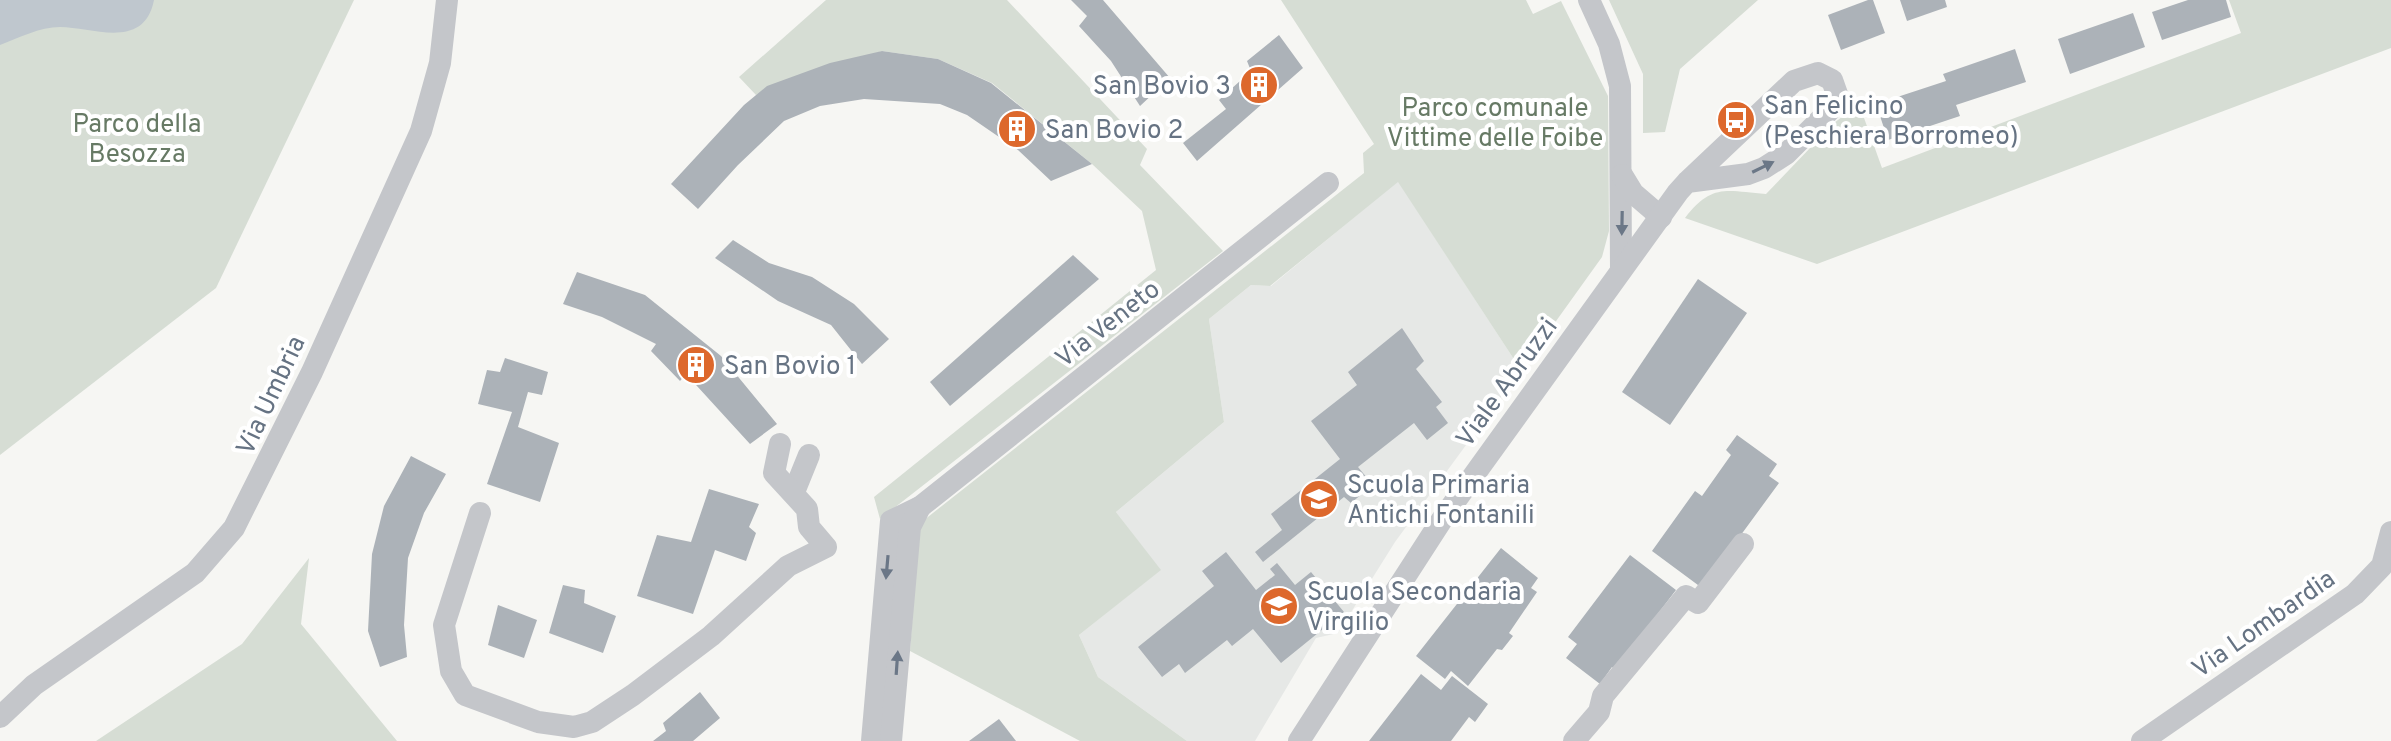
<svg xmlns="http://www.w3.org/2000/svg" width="2391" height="741" viewBox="0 0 2391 741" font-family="Overpass,sans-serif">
<rect width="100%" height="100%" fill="#f6f6f3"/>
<polygon fill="#e6e8e6" points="1398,181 1521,370 1395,542 1338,633 1316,638 1255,741 1187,741 1098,677 1079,635 1160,570 1116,512 1224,422 1209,319 1251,285 1271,286"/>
<g fill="#d6ddd4">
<polygon points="0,0 354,0 216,288 0,455"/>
<polygon points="826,0 1007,0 1147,149 1140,165 1223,251 880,519 874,497 1156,270 1142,211 1092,164 992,83 938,59 882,51 756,95 739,77"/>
<polygon points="1281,0 1526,0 1533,14 1561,1 1608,96 1609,231 1602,257 1521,370 1398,182 1270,286 1251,285 1209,319 1224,422 1116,512 1161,570 1079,635 1098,677 1187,741 1080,741 910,651 919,524 1364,173 1363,153 1374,144"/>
<polygon points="1609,0 1758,0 1680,69 1665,132 1643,133 1643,74"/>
<path d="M 2229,0 L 2391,0 L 2391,48 L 1817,264 L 1685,218 C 1712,183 1726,191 1766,194 L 1834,123 L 1859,104 L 1882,168 L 2241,33 Z"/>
<polygon points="309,558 301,624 397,741 96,741 242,644"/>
</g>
<path fill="#bfc7ce" d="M 0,0 L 154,0 C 144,51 92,27 60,27 C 40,27 18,38 0,45 Z"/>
<g fill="#acb2b8">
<polygon points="1071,0 1103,0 1170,78 1140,106 1111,61 1079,26 1087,16"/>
<polygon points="1868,0 1873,0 1885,33 1841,50 1828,15"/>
<polygon points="1900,0 1945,0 1947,7 1907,21"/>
<polygon points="2188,0 2226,0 2231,17 2162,40 2152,12"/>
<polygon points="2133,13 2145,47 2070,74 2058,39"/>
<polygon points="1279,35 1303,68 1197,161 1183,143 1226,109 1219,100 1251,71 1247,61"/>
<polygon points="2015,49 2026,82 1956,105 1960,116 1888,140 1876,104 1946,81 1943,74"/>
<polygon points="882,51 938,59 991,83 1092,164 1051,181 1018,150 967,115 940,104 864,99 820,106 784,121 738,165 698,209 671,184 744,105 767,86 830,63"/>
<polygon points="733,240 769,263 812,277 854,304 889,339 862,364 831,325 778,301 715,258"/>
<polygon points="1073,255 1099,279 950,406 930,382"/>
<polygon points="577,272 645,295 721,356 777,424 750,444 686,374 680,381 651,351 656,344 602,317 563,304"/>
<polygon points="1698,279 1747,313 1670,425 1622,392"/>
<polygon points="1402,328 1424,361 1416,369 1442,402 1436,407 1448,423 1427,440 1414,423 1358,467 1373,485 1351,503 1344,497 1263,562 1255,552 1282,530 1271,514 1340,459 1311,421 1357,385 1348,372"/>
<polygon points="505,358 548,372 542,395 528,392 518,427 559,443 540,502 487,484 512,412 478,404 487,370 500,372"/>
<polygon points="1737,435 1777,464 1769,476 1779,483 1702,588 1652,551 1695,491 1702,496 1731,455 1726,450"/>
<polygon points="411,456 446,474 424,513 408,558 404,625 407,657 380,667 368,631 372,554 384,506"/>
<polygon points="709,489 759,504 749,527 756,533 746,561 715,550 693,614 637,596 657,535 691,542"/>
<polygon points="1501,548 1538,578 1531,588 1537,592 1509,633 1513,636 1502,650 1497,649 1468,686 1451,671 1445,679 1416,656"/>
<polygon points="1226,552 1256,590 1275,575 1270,569 1277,563 1295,585 1311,572 1344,612 1281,663 1253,629 1232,646 1227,640 1185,673 1179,664 1162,677 1138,647 1214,586 1202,571"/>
<polygon points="1630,555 1676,590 1615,670 1612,667 1600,684 1566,658 1577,644 1568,637"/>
<polygon points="563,585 585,590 584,603 616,616 603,653 549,633"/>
<polygon points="498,605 537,620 524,658 488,645"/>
<polygon points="1421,674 1441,690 1452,676 1488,704 1475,722 1469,717 1451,741 1369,741"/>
<polygon points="700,692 720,718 693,741 653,741 666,731 663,723"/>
<polygon points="999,719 1016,741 969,741"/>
</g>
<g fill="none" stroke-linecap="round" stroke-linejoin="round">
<g stroke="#c4c6ca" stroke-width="22">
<polyline points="1589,0 1609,44 1620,86 1621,270"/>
<polyline points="1622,175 1633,193 1661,217"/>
<polyline points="794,492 809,455"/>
<polyline points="480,513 444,625 451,671 465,695 538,722 574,727 592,722 633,695 711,636 788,566 826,547 809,527 807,509 774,473 780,444"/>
<polyline points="0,717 34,685 195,573 234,528 312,372 421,131 440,63 447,0"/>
<polyline points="872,741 891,521 920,507 1328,183"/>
<polyline points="891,741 910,527 920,507"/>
<polyline points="1299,741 1443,518 1678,192 1687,182 1794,81 1818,73 1832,80 1838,97 1833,107 1786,154 1764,168 1748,174 1687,182"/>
<polyline points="1574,741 1599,712 1603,696 1686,596 1698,603 1743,544"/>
<polyline points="2142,741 2355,594 2382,566 2391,532"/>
</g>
</g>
<defs><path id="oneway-solid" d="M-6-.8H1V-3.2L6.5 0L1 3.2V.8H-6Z" transform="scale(2)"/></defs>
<g fill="#6b7787">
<use href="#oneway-solid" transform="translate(1763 167) rotate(-26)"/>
<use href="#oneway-solid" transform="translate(1622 223) rotate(91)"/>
<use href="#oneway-solid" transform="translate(887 567) rotate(95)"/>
<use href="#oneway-solid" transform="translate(897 663) rotate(-86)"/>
</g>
<defs>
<g id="building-disc" transform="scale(2)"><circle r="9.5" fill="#dd682c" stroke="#fff"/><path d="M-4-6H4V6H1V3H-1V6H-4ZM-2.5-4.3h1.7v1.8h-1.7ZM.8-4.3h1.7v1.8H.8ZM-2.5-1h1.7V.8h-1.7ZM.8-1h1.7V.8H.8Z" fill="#fff"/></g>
<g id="bus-disc" transform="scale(2)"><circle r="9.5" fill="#dd682c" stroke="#fff"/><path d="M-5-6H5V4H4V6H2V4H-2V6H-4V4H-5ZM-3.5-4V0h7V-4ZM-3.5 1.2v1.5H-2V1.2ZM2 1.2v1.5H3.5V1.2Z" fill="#fff"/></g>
<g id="school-disc" transform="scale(2)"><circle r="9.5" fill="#dd682c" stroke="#fff"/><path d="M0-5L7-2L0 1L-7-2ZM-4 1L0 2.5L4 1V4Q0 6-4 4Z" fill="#fff"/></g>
</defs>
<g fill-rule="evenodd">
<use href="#building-disc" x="1259" y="85"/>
<use href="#bus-disc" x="1736" y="120"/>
<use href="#building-disc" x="1017" y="129"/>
<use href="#building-disc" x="696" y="365"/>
<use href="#school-disc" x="1319" y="499"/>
<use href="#school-disc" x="1279" y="606"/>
</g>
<g text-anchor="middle" stroke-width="8" stroke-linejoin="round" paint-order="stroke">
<g font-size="26" fill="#667383" stroke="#fff" text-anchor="start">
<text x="1231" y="94" text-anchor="end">San Bovio 3</text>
<text x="1764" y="114">San Felicino<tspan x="1764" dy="30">(Peschiera Borromeo)</tspan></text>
<text x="1045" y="138">San Bovio 2</text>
<text x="724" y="374">San Bovio 1</text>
<text x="1347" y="493">Scuola Primaria<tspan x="1347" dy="30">Antichi Fontanili</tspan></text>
<text x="1307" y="600">Scuola Secondaria<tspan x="1307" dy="30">Virgilio</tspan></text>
</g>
<g font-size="26" fill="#677a65" stroke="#fff">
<text x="1495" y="116">Parco comunale<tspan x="1495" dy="30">Vittime delle Foibe</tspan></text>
<text x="137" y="132">Parco della<tspan x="137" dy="30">Besozza</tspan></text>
</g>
<g font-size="26" fill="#667383" stroke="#fff">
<text transform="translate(1107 323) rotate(-38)" y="9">Via Veneto</text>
<text transform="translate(1506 382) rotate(-54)" y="9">Viale Abruzzi</text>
<text transform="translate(270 395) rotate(-65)" y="9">Via Umbria</text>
<text transform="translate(2263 623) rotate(-35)" y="9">Via Lombardia</text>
</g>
</g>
</svg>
